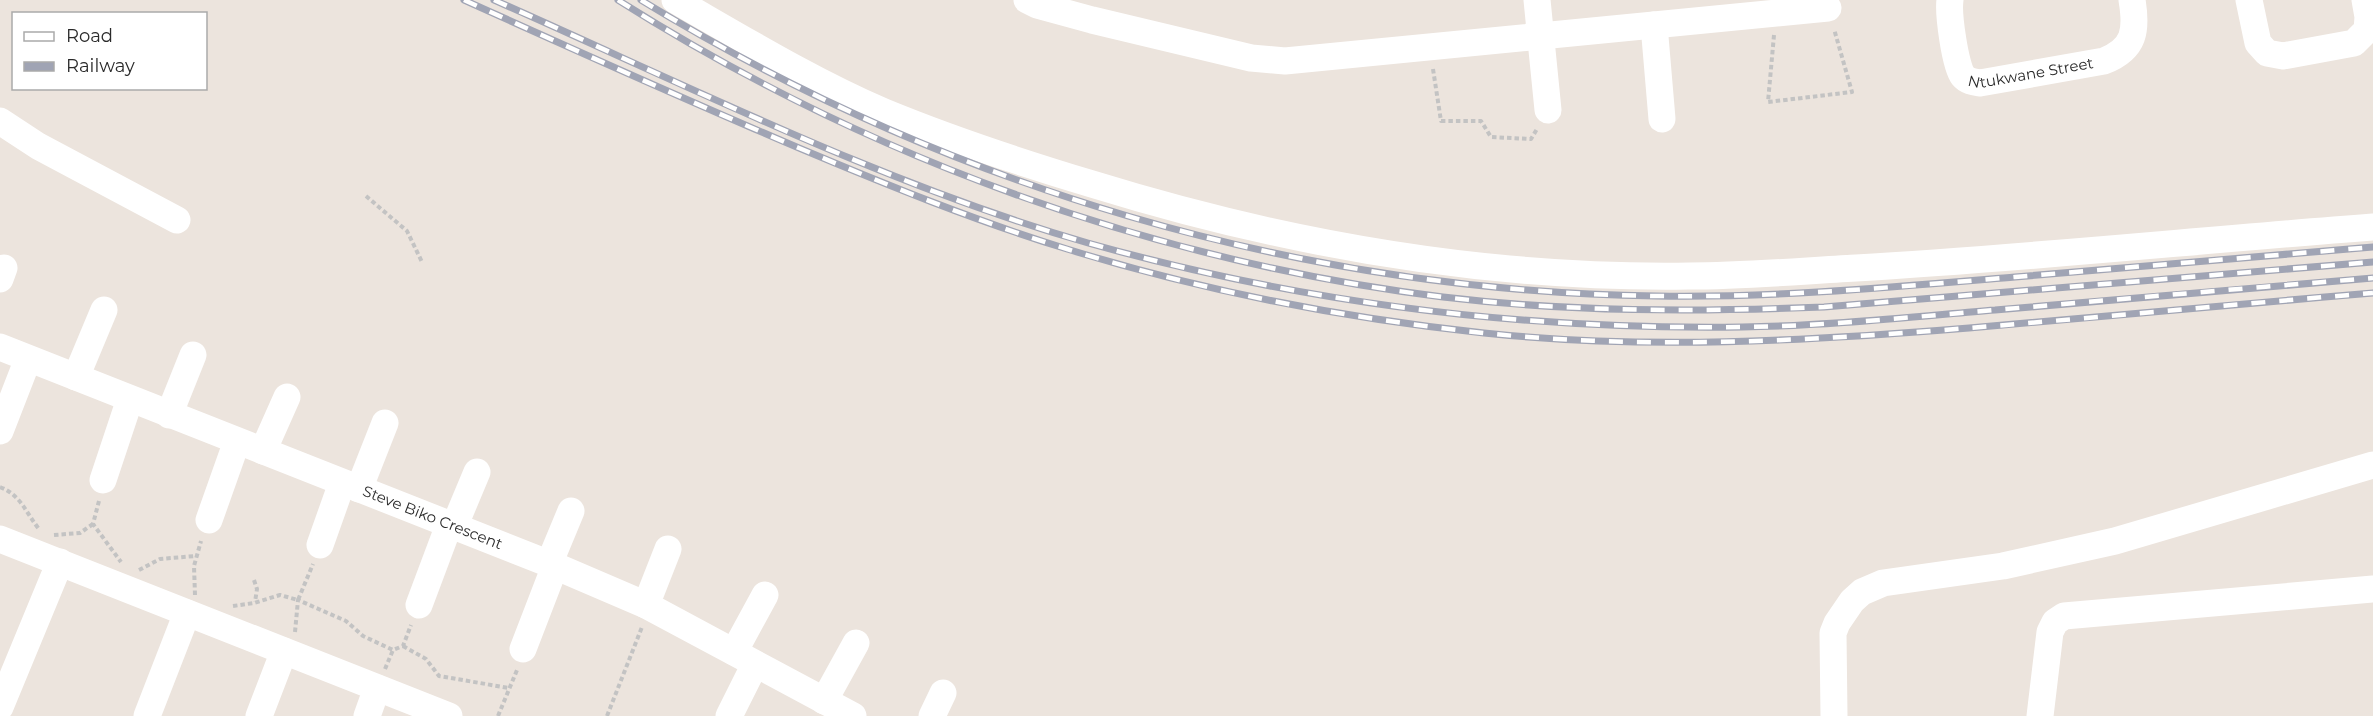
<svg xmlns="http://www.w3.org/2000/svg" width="2373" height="716" viewBox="0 0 2373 716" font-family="Montserrat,sans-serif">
<rect width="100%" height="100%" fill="#ece4dd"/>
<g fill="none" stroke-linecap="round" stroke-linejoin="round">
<g stroke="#c3c3c3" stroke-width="4" stroke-dasharray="4.5 3" stroke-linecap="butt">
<polyline points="1774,35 1768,102 1852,92 1834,29"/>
<polyline points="1433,69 1441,121 1481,121 1491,137 1531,139 1537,129"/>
<polyline points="366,196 407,231 422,262"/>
<path d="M 0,487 C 21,495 26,513 39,529"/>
<polyline points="99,501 93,524 121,562"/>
<polyline points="54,535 80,533 93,524"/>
<polyline points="139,570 160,559 195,556"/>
<polyline points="254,580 257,589 255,602"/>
<polyline points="195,595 194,566 201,541"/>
<polyline points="233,606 254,603 280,595 298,600 313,564"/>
<polyline points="295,632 298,600 346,621 363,636 393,650 403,646 411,625"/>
<polyline points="403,646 426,659 439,676 509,688"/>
<polyline points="385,669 393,650"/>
<polyline points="498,716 517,670"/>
<polyline points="607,716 642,627"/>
</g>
<g stroke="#fff" stroke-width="27">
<path d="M 675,0 C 743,39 812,81 884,112 C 952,140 1022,163 1092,184 C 1286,244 1485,279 1689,276 C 1745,276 1800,271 1856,268 C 2028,258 2201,240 2373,227"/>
<polyline points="1027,0 1037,5 1092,20 1251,58 1285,61 1828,8"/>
<polyline points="1537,0 1548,110"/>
<path id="s1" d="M 1950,0 C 1948,13 1955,66 1963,76 C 1967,81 1974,82 1980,83 L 2104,61 C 2135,49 2137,30 2132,0"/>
<polyline points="2249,0 2258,43 2267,53 2283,56 2354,43 2367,30 2368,17 2365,0"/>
<polyline points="1654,25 1662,119"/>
<polyline points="0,121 38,146 177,220"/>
<polyline points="0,279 4,268"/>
<path id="s2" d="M 0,347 L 555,566 L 646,605 L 853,716"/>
<polyline points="76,377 104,310"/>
<polyline points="169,415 193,355"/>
<polyline points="0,431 28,359"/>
<polyline points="263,451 287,397"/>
<polyline points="103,480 130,399"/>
<polyline points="359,489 385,423"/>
<polyline points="209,520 237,441"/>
<polyline points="454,527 477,472"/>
<polyline points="0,539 449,716"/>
<polyline points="320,545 342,483"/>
<polyline points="549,564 571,511"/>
<polyline points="419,605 449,525"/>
<polyline points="646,605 668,549"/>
<polyline points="523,649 555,566"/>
<polyline points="734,652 765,595"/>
<polyline points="824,701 856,643"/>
<polyline points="0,707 60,562"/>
<polyline points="147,716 187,613"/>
<polyline points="259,716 284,651"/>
<polyline points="367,716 377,688"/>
<polyline points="729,716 755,664"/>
<polyline points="932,716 943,693"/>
<polyline points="1834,716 1833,633 1837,623 1852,601 1862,592 1883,583 2003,566 2115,541 2373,465"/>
<polyline points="2040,716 2050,632 2055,622 2064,616 2373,589"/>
</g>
<g stroke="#a0a4b4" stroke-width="7">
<g id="rail">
<path d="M 464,0 C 575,50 686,100 799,148 C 887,185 976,221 1067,249 C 1203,291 1343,318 1484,333 C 1645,350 1807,341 1969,328 C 2103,317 2238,304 2373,293"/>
<path d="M 494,0 C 689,86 883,184 1088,243 C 1302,303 1521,330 1742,327 C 1827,326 1911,317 1995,310 C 2121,299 2247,288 2373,278"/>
<path d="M 618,0 C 866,157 1151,261 1443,297 C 1570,312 1696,312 1824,307 L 2373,262"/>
<path d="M 641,0 C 947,187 1297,291 1656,296 C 1776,298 1895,287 2015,277 C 2134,267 2254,257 2373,247"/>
</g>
</g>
<use href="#rail" stroke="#fff" stroke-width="4.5" stroke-dasharray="14" stroke-linecap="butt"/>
</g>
<g text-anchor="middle" stroke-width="4.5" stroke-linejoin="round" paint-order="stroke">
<g font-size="15" fill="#2a2a2a" stroke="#fff">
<text dy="5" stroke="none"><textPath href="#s1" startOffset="148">Ntukwane Street</textPath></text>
<text dy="5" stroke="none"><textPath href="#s2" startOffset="465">Steve Biko Crescent</textPath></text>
</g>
</g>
<rect x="12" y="12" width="195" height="78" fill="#ffffff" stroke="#aaaaaa" stroke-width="1.5"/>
<rect x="24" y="32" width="30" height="9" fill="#ffffff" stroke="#aaaaaa" stroke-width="1.5"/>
<text x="66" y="42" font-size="18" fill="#2a2a2a">Road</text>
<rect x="24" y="62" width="30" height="9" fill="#a0a4b4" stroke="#aaaaaa" stroke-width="1.5"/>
<text x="66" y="72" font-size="18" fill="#2a2a2a">Railway</text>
</svg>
